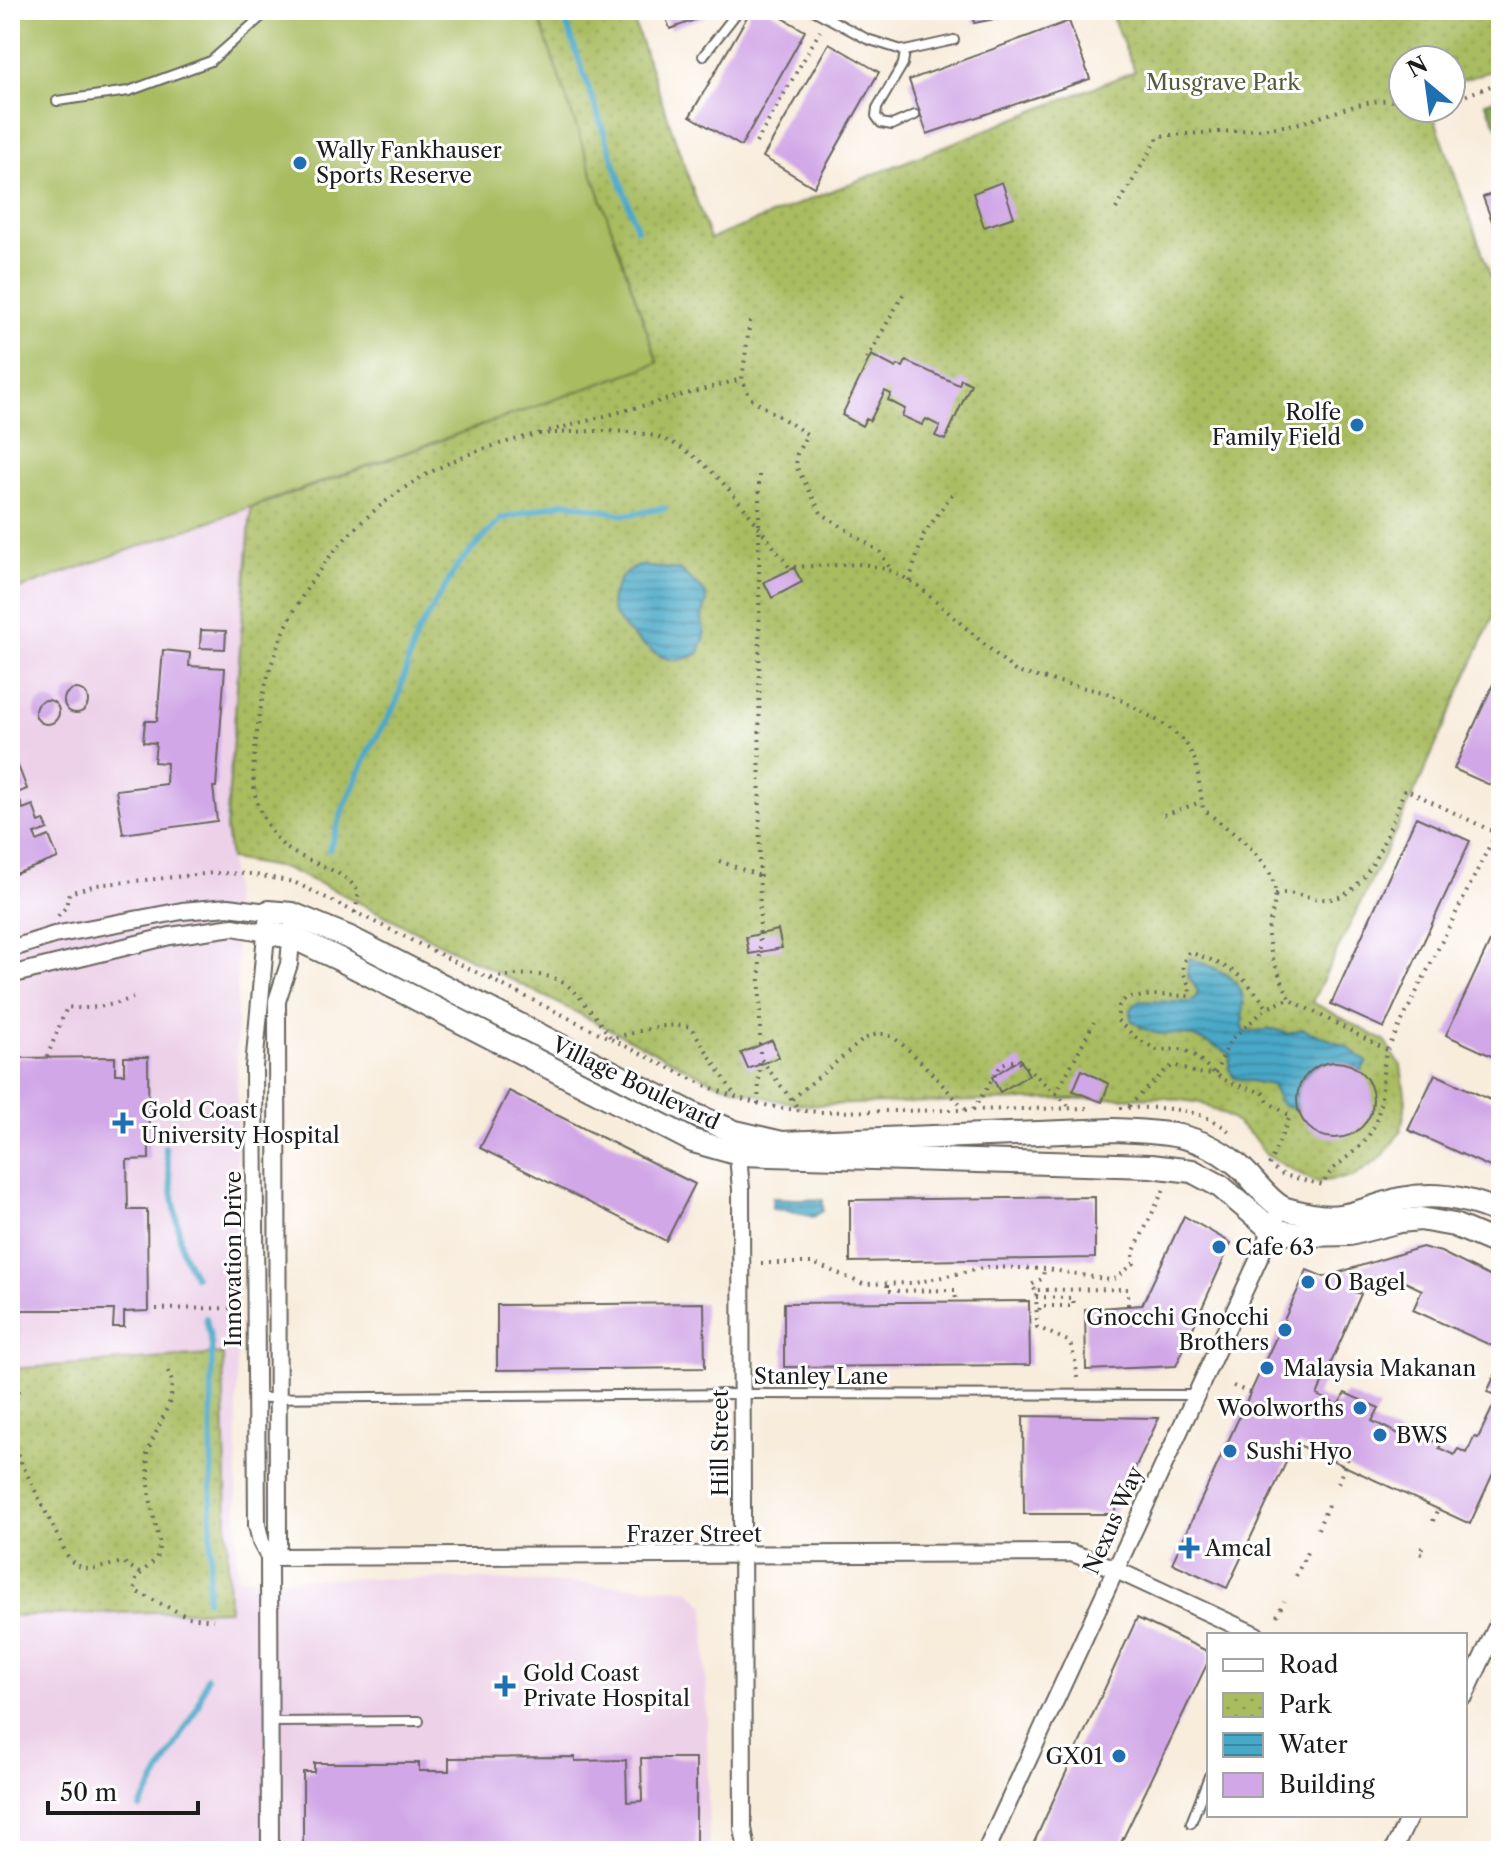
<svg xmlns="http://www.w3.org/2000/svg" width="1511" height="1861" viewBox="0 0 1511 1861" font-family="'Libre Caslon Text',serif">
<defs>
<pattern id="forest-firs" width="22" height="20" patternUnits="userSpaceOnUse" patternTransform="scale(2)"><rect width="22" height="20" fill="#86a456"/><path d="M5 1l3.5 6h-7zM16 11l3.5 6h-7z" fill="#6d8546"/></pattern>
<pattern id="park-dots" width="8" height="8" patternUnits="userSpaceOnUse" patternTransform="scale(2)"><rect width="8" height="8" fill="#a9bc60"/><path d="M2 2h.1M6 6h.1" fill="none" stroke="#91a153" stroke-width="1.8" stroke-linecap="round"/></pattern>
<pattern id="water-rules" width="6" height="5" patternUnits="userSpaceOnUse" patternTransform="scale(2)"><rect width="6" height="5" fill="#48a8c7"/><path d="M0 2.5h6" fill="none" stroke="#3b88a1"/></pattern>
</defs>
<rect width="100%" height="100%" fill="#fff"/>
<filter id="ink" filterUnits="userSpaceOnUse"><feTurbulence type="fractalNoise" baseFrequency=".0125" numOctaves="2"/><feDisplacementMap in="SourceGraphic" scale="16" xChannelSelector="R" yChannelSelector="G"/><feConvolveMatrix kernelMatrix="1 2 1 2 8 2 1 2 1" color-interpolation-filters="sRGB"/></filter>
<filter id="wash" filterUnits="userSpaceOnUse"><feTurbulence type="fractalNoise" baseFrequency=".006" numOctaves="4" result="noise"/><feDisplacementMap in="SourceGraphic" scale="32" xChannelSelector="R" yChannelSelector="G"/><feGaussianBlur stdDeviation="1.8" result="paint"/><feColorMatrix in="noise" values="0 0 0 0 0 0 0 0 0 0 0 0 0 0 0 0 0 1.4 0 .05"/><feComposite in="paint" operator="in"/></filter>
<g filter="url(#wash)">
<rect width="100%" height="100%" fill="#f8ecdb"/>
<polygon fill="#edd1e9" points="251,508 226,828 230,859 237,960 237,1578 481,1579 688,1589 705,1605 709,1851 10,1851 10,592"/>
<polygon fill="#a9bc60" stroke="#626c3e" stroke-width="2" points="10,10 536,10 658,363 10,592"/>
<polygon fill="url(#forest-firs)" stroke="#516039" stroke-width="2" points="1501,97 1501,134 1485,102"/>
<g fill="url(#park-dots)" stroke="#626c3e" stroke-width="2">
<polygon points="536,10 630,10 710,239 1135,71 1109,10 1501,10 1501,68 1451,84 1451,60 1403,60 1403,108 1431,108 1501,305 1501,599 1418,785 1312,1002 1385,1041 1401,1066 1406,1101 1401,1131 1382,1157 1353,1177 1315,1182 1266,1155 1253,1137 1232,1119 1201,1103 1160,1097 811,1105 779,1101 714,1082 340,893 287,869 230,859 226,828 251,508 658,363"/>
<polygon points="223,1354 229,1610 10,1616 10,1369"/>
</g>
<g fill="url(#water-rules)" stroke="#326272" stroke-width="2">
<path d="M 640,566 L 680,570 L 705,592 L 707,602 L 702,617 L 705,637 L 698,654 C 691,657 681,661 673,660 C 654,657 617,627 612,609 C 609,601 614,592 617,585 C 622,574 629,569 640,566 Z"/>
<path d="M 1189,958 C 1209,966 1241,974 1243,1000 C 1244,1012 1240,1021 1245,1032 L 1274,1029 L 1288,1034 L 1303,1029 L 1346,1046 L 1367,1062 L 1361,1071 C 1326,1048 1293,1071 1297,1111 L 1281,1104 L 1272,1085 L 1234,1078 L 1229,1069 L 1230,1054 C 1218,1048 1206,1041 1193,1037 C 1166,1028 1161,1043 1131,1020 L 1131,1009 L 1139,1001 L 1190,1002 L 1196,997 L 1198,991 L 1187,974 Z"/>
<polygon points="772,1198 823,1200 823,1211 813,1217 786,1210 772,1209"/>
</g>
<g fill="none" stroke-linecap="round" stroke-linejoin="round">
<g stroke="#48a8c7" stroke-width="6">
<polyline points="562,10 637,229"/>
<polyline points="329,850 344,807 369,750 396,704 416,636 458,565 501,519 565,502 625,515 665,508"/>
<polyline points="165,1147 182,1251 195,1277"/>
<polyline points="206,1318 212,1347 211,1553 207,1600"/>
<polyline points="140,1808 198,1706 207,1677"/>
</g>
</g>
<g id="blocks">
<g fill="#d1a7e7">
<polygon points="663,10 722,10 670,29"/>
<polygon points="751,10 769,10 805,31 741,146 690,116"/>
<polygon points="971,10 1035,10 1035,11 974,23"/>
<polygon points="1069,21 1090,79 927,134 909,80"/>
<polygon points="829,43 879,72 814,187 763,157"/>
<polygon points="1002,182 1014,217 984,227 973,193"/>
<polygon points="1501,191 1501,245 1483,197"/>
<polygon points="871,355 896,368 898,365 903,367 906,361 959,385 961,379 971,384 945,440 935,436 940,426 926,419 922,425 902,416 905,409 888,400 891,394 885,391 870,421 866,419 862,426 842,415"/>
<polygon points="794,568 802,582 772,598 764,582"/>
<polygon points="201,630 226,631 225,649 200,648"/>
<polygon points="163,650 190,653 189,666 225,668 216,787 213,787 217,821 123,834 116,790 166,784 167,763 154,762 156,743 143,742 145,721 157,721"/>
<polygon points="1501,667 1501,761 1490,785 1454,769"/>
<circle cx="76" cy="701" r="12"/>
<circle cx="47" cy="712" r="12"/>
<polygon points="10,745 27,789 17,793 23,809 33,805 39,822 44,820 48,829 34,834 37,841 49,836 58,858 10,876"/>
<polygon points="1416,817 1470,841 1384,1028 1331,1004"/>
<polygon points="1501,918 1501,1058 1500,1060 1446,1035"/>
<polygon points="778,930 782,948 749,954 746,937"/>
<polygon points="772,1040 779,1057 748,1069 741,1053"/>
<polygon points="115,1057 115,1074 124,1074 124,1057 148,1057 149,1159 127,1160 128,1210 147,1210 148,1311 124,1312 124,1327 113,1327 114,1310 19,1310 20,1346 10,1346 10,1058"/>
<polygon points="1020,1059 1029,1075 1000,1092 992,1077"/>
<circle cx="1335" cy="1100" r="38"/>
<polygon points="1082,1070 1109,1084 1102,1102 1073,1091"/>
<polygon points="1435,1074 1501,1105 1501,1172 1408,1130"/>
<polygon points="509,1091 695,1184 666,1241 480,1148"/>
<polygon points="1095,1197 1095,1258 850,1262 850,1200"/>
<polygon points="1184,1216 1231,1243 1176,1366 1086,1370 1085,1309 1142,1305"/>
<polygon points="1422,1247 1441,1252 1501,1282 1501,1350 1413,1310 1422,1290 1399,1279 1356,1292 1361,1294 1317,1395 1338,1405 1345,1393 1379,1408 1372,1421 1411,1440 1414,1433 1441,1444 1439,1448 1454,1455 1458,1449 1467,1453 1474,1437 1478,1438 1498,1396 1487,1392 1495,1375 1501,1378 1501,1456 1470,1524 1299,1445 1293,1457 1289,1456 1227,1588 1172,1563 1307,1270 1324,1277"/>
<polygon points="1029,1301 1030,1365 784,1367 784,1303"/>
<polygon points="704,1303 705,1368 497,1370 497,1305"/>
<polygon points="1023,1416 1159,1418 1113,1514 1024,1514"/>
<polygon points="1137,1618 1209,1652 1209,1660 1117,1851 1030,1851"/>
<polygon points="575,1757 575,1761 626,1760 627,1802 642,1801 641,1758 696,1758 696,1851 303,1851 303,1772 314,1772 314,1763 419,1763 419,1771 449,1771 449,1758"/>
</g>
</g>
</g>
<g filter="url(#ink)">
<use href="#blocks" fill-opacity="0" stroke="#69655f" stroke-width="2"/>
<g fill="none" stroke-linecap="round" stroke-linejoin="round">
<g stroke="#69655f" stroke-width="12">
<g id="lane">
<polyline points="813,10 867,39 905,51 954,40"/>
<polyline points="905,51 903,64 877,108 876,116 881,123 892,125 915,115"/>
<polyline points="703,56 739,10"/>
<polyline points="57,101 129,91 211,61 269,10"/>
<polyline points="256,1398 742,1394 1194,1395"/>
<polyline points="271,1722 419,1721"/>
<polyline points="1191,1823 1209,1776"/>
</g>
</g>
<g stroke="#69655f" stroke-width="20">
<g id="street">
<polyline points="10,949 54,935 182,911 228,907 268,912 254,1067 257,1525 261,1542 269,1557 270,1851"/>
<polyline points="10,975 170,936 233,927 267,933"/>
<polyline points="737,1145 741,1189 743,1828 747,1851"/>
<polyline points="269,1557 1071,1553 1099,1562 1256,1635"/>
<polyline points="269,1557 278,1545 277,1001 289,964 292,928"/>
<polyline points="1465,1695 1501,1618"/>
<polyline points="986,1851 1272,1230 1280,1207"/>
<polyline points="1393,1851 1410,1815"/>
</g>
</g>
<g stroke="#69655f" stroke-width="26">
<g id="secondary">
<path d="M 268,912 L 292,914 L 350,938 L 695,1115 L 735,1132 L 782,1143 L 1113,1130 C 1160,1132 1195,1132 1234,1162 C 1250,1173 1266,1200 1283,1208 C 1291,1211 1303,1213 1312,1215 C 1345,1222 1370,1206 1401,1199 C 1436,1192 1469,1198 1501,1213"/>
<polyline points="267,933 292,937 339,959 693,1141 739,1154 1151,1166 1192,1171 1220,1186 1272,1230 1304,1235 1350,1234 1400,1221 1420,1219 1454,1225 1501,1245"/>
</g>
</g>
<g stroke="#69655f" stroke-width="4" stroke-dasharray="2 6" stroke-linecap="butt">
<polyline points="388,10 467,16 468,10"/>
<polyline points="1451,101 1501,82"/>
<polyline points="756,143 820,31"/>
<path d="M 1116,209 L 1159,136 C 1204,132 1251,132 1295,124 C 1330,117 1366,95 1403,102"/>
<polyline points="750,321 742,379 750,398 807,434 797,454 796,466 821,513 880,552 891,570"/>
<polyline points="867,359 905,291"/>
<polyline points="549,431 742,379"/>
<path d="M 539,434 C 576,432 612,428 649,435 C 708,446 754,523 789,567 L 864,564 L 892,571 L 916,584 L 1016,672 L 1107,693 L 1132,706 L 1167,726 L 1186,743 L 1196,762 L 1203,808 C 1227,831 1263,849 1274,884 C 1279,899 1269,918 1268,933 C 1268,955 1282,978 1289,999 L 1387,1050 C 1379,1079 1386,1109 1369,1135 C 1357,1155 1331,1163 1323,1185 L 1284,1175 L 1269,1166"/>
<polyline points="759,475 760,1058"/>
<polyline points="909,581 924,534 955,490"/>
<polyline points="1164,815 1201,802"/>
<polyline points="719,861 760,876"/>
<path d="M 1275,894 C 1297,890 1312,901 1331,899 C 1371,894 1391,821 1405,789 L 1496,833 L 1388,1049"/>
<path d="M 355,913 L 359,892 C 343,868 311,865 288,849 C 275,840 266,824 260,810 C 248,784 255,747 259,720 C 273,610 348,509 449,463 C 478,449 509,441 541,433"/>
<path d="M 58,916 L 66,907 L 69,893 L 96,885 L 214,873 L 250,874 L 294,882 L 696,1081 C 738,1101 776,1110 823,1112 L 1091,1108"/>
<path d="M 491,978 C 566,967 568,981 611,1038 C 638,1033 664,1021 691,1027 L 736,1097"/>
<path d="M 47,1057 L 67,1007 C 91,1010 110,1006 133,998"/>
<polyline points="1056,1094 1094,1022"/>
<path d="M 792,1099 L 864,1039 C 871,1036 880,1032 888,1035 C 905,1041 950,1094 965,1109"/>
<polyline points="758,1104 760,1058 800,1111"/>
<polyline points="1129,1106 1166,1070 1174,1065 1196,1073 1215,1074 1231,1039 1267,1008"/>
<path d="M 1120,1108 C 1158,1107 1203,1106 1232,1134"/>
<polyline points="973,1110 1001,1065 1009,1061 1017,1061 1031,1071 1070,1107"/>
<path d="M 1269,1165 L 1290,1116 L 1268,1102 L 1263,1093 L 1231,1083 L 1215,1074 L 1196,1056 L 1183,1049 L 1157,1050 L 1135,1037 L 1117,1020 L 1119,1006 L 1125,999 L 1151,995 L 1190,996 C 1191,977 1174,974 1189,952 C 1227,965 1245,974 1267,1008 L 1289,999"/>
<polyline points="761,1263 813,1263 863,1284 915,1283 987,1267 1048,1269 1110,1280 1117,1278 1134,1263 1133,1253 1164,1189"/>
<polyline points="887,1285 887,1291 955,1290 956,1302"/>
<polyline points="1035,1290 1031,1285 1043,1278 1044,1269"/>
<polyline points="1036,1297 1073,1298 1073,1306 1040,1306 1038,1316"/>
<polyline points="148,1309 233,1308"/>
<polyline points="168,1371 172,1381 171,1399 147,1453 150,1498 160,1545 156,1559 136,1578 135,1591 188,1617 213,1620"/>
<polyline points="1077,1378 1076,1364 1070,1342 1037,1327 1036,1290 1128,1289 1128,1306"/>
<polyline points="1233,1386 1251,1393"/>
<polyline points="10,1403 20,1396 12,1366"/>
<path d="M 10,1423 L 21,1462 L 69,1559 C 87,1576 102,1566 123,1562 L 141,1574"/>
<polyline points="1338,1483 1351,1450"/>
<polyline points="1433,1521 1437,1510"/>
<polyline points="1318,1529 1330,1500"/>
<polyline points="1422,1554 1419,1553 1424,1544"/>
<polyline points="1296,1576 1309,1548"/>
<polyline points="1277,1616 1284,1601"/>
</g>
<use href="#lane" stroke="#fff" stroke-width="8"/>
<use href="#street" stroke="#fff" stroke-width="16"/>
<use href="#secondary" stroke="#fff" stroke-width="22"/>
</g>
</g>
<g fill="#1f6fb2" stroke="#fff" stroke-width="3">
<circle cx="300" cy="163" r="8"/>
<circle cx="1357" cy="425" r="8"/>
<path d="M119 1111h8v8h8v8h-8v8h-8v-8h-8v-8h8z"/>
<circle cx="1219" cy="1247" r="8"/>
<circle cx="1308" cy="1282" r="8"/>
<circle cx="1285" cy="1330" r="8"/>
<circle cx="1267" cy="1368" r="8"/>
<circle cx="1360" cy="1408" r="8"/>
<circle cx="1380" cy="1435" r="8"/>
<circle cx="1230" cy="1451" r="8"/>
<path d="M1185 1536h8v8h8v8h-8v8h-8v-8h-8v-8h8z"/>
<path d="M501 1674h8v8h8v8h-8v8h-8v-8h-8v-8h8z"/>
<circle cx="1119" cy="1756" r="8"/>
</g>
<g text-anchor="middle" stroke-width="6" stroke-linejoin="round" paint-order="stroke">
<g font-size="22" fill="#545c37" stroke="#fff">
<text x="1223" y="90">Musgrave Park</text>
</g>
<g font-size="22" fill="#1c1c1c" stroke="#fff" text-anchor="start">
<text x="316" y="158">Wally Fankhauser<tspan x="316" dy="25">Sports Reserve</tspan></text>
<text x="1341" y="420" text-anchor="end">Rolfe<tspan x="1341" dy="25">Family Field</tspan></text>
<text x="141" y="1118">Gold Coast<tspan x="141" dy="25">University Hospital</tspan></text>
<text x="1235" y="1255">Cafe 63</text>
<text x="1324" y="1290">O Bagel</text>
<text x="1269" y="1325" text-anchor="end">Gnocchi Gnocchi<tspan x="1269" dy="25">Brothers</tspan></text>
<text x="1283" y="1376">Malaysia Makanan</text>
<text x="1344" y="1416" text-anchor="end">Woolworths</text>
<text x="1396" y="1443">BWS</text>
<text x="1246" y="1459">Sushi Hyo</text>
<text x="1205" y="1556">Amcal</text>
<text x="523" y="1681">Gold Coast<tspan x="523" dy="25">Private Hospital</tspan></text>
<text x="1103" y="1764" text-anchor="end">GX01</text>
</g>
<g font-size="22" fill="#1c1c1c" stroke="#fff">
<text transform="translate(636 1083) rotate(26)" y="8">Village Boulevard</text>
<text transform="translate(233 1259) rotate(-90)" y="8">Innovation Drive</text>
<text x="821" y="1384">Stanley Lane</text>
<text transform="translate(720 1443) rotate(-90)" y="8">Hill Street</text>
<text transform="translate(1113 1520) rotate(-66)" y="8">Nexus Way</text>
<text x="694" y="1542">Frazer Street</text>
</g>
</g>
<rect width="1511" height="1861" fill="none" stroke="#fff" stroke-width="40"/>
<rect x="1207" y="1633" width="260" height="184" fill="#ffffff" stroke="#a4a4a4" stroke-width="2"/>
<rect x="1223" y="1659" width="40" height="12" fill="#ffffff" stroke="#a4a4a4" stroke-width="2"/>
<text x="1279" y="1673" font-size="24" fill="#1c1c1c">Road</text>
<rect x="1223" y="1693" width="40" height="24" fill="url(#park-dots)" stroke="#a4a4a4" stroke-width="2"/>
<text x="1279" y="1713" font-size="24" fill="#1c1c1c">Park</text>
<rect x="1223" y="1733" width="40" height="24" fill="url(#water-rules)" stroke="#a4a4a4" stroke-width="2"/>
<text x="1279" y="1753" font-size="24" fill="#1c1c1c">Water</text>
<rect x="1223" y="1773" width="40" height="24" fill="#d1a7e7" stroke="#a4a4a4" stroke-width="2"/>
<text x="1279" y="1793" font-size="24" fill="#1c1c1c">Building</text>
<g transform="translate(1427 84) rotate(331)"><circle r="38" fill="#ffffff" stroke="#a4a4a4" stroke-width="2"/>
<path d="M0-6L14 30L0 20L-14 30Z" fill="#1f6fb2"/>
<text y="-12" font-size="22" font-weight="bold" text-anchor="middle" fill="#1c1c1c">N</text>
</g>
<path d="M48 1801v12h150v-12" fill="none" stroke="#1c1c1c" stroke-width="4"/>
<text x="60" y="1801" font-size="24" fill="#1c1c1c" stroke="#ffffff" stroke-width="6" paint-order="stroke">50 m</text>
</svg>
